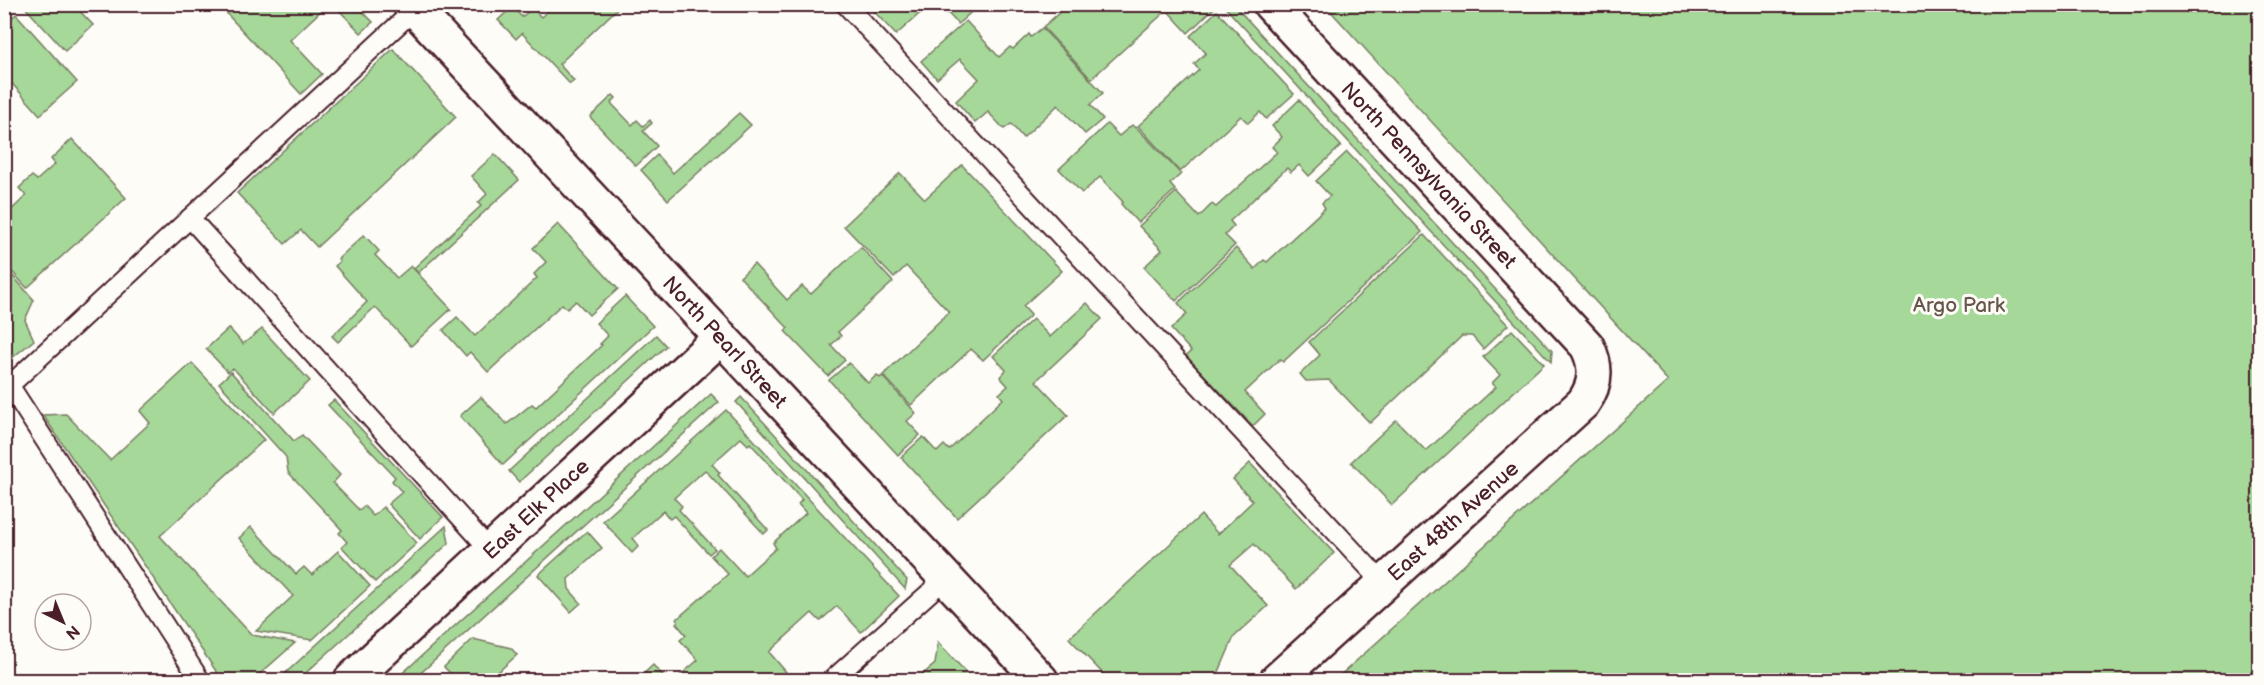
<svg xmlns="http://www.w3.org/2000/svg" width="2264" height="685" viewBox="0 0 2264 685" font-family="'Balsamiq Sans',sans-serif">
<rect width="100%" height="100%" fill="#fdfcf7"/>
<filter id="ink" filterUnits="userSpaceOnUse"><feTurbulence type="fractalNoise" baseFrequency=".0167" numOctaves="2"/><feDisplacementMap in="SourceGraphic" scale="12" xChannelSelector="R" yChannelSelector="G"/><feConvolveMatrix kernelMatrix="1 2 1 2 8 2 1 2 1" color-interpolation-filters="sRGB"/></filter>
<g filter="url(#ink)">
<g fill="#a6d899" stroke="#787c62" stroke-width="1.5">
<polygon points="1210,4 1214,8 1188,33 1167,10 1091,79 1043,27 1068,5"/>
<polygon points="25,5 74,5 93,25 65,51 24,6"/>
<polygon points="237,5 327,5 290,40 322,74 301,94 227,14"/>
<polygon points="334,5 356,5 373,22 361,33"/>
<polygon points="554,5 621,5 559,64 574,81 570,84 522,33 516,39 498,20 512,7 522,17 532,8 541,17"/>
<polygon points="868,5 929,5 896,35"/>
<polygon points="940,5 979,5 958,24"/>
<polygon points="1223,5 1234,5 1552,351 1551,362"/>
<polygon points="1325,5 2259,5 2259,668 2240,680 1335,680 1668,381"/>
<polygon points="1217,11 1294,94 1266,119 1260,112 1248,123 1241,116 1180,172 1138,126 1199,70 1194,64 1206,53 1190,36"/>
<polygon points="16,14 77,82 40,115 7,78 5,78 5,24"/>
<polygon points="966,21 999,57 1010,47 1013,49 1029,34 1031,37 1042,28 1103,93 1090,105 1103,119 1085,134 1058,105 1023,138 1011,124 1004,129 988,112 975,123 956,101 979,79 960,59 937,79 921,61"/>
<polygon points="393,49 456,117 317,247 301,230 285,244 237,193"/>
<polygon points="613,95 616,98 611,103 632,125 637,120 643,126 650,120 652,123 643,131 657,146 636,166 590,117"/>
<polygon points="1299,100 1341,146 1309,176 1299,165 1291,172 1287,168 1230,221 1234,226 1225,235 1235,245 1176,301 1144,267 1162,250 1139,226 1176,192 1199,217 1212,204 1216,207 1277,152 1272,147 1282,137 1272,126"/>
<polygon points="739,113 751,125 668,200 641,170 657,155 673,173"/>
<polygon points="1107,124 1119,136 1132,125 1135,128 1136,127 1181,174 1170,184 1175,190 1138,223 1121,204 1123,202 1100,177 1082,193 1059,169"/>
<polygon points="72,139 126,198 27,288 5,264 5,216 26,196 19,188 32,176 37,180 55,164 51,159"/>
<polygon points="1347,152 1422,232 1283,362 1280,359 1245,392 1265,414 1253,426 1186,356 1191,351 1171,329 1187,314 1178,303 1236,248 1255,269 1264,260 1267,262 1325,208 1322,203 1330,196 1316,181"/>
<polygon points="495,154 519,180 418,273 414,268 481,206 478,203 487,194 471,176"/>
<polygon points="962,165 1062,271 1023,306 1031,315 983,360 971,349 911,405 883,375 949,312 906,266 894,278 844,226 900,173 925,199"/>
<polygon points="558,224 618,289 589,315 576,301 567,309 562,304 488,372 470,352 466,356 443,330 457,317 475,336 537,278 534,274 546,262 533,248"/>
<polygon points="364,235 379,251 375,255 397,278 411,266 451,309 411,346 375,307 338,342 332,336 367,302 335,266 340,261 338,259"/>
<polygon points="1424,235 1508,325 1483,349 1472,336 1462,336 1370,423 1329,380 1306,381 1300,374 1320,355 1309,342"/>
<polygon points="861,247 893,282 838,332 841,336 831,345 845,360 828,376 785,331 788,328 740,277 754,264 787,300 802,286 811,294"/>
<polygon points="4,266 34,300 25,320 34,340 7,362 4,359"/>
<polygon points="625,296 653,326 503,465 460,416 481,397 507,424 532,404 536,407 602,345 600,344 608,336 596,323"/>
<polygon points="1087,303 1102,319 1036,381 1068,415 957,518 901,457 923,437 937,452 944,445 949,450 1003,399 999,394 1008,386 1000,377 1006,370 993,356 1033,319 1050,337"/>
<polygon points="229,328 243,344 262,329 310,381 274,413 233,368 228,372 206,349"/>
<polygon points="1512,330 1544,364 1392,505 1351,462 1396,420 1426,451 1496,387 1492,383 1500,375 1483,357"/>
<polygon points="656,335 666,346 519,482 509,471"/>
<polygon points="192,363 264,440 160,536 252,635 295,643 253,680 222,680 43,415 66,414 110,460 150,423 140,411"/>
<polygon points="849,363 868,383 877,375 880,378 882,376 916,413 907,421 920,435 898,455 829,380"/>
<polygon points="231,372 294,441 302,435 340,475 333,483 359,510 364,506 373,516 383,507 417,543 375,582 342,547 347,542 339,533 342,530 288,472 286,457 219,383"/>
<polygon points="711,394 719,402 413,680 395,680"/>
<polygon points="741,397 907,580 905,589 736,402"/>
<polygon points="334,400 443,517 420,539 388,504 402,492 392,481 395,477 328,405"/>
<polygon points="726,410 899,596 861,632 837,606 820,621 812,613 769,652 786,672 776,680 675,680 698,660 680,640 686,635 676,623 678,621 677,619 728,574 711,556 719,548 745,576 776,548 773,543 806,513 798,504 802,500 750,443 748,445 741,438 712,464 720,473 718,475 768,530 764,534 705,470 674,498 682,506 679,510 715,549 709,554 674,516 670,519 663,511 633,538 639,546 632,553 603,521"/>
<polygon points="1250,463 1334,553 1296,589 1254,544 1230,565 1268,606 1234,637 1218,674 1211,680 1109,680 1069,638 1201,515 1218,534 1253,501 1233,479"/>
<polygon points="446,526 449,543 298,680 278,680"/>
<polygon points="251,527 296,574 304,567 312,575 338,551 370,586 312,640 256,631 293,596 239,538"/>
<polygon points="587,531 602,548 568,579 569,589 581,603 571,612 538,575"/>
<polygon points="473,639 511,648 517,655 489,680 479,680 476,677 472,680 457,680 444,667"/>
<polygon points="938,642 973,680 916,680 935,664"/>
<polygon points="653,665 667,680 641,680 639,678"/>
</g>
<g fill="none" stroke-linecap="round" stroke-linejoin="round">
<g stroke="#4a1f2b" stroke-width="22">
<g id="service">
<polyline points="845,4 1384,584"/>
<polyline points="190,218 491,551"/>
<polyline points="4,377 200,680"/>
<polyline points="10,385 414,10"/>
<polyline points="832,680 946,578"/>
</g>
</g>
<g stroke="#4a1f2b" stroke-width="38">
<g id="minor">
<polyline points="410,4 1041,680"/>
<path d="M 1270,4 L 1587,346 C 1597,366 1597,384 1583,403 L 1277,680"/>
<polyline points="351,680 721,337"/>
</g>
</g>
<use href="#service" stroke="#fdfcf7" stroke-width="18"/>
<use href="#minor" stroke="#fdfcf7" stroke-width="33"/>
</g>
</g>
<g text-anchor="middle" stroke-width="6" stroke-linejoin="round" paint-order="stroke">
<g font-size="21" fill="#4a1f2b" stroke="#fdfcf7">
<text transform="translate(1429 175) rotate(47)" y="7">North Pennsylvania Street</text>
<text transform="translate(725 342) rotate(47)" y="7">North Pearl Street</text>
<text transform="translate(536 509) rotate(-43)" y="7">East Elk Place</text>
<text transform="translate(1453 521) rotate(-42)" y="7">East 48th Avenue</text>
</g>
<g font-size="21" fill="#66564c" stroke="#fdfcf7">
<text x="1959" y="312">Argo Park</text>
</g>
</g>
<rect width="2264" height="685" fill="none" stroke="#fdfcf7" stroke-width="24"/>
<rect x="12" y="12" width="2240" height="661" fill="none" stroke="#4a1f2b" stroke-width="2" filter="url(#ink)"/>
<g transform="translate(63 622) rotate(137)"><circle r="28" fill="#fdfcf7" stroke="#b5a4a5" stroke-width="1.5"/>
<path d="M0-4.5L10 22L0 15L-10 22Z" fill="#4a1f2b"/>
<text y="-9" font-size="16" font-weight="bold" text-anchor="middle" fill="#4a1f2b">N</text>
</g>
</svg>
